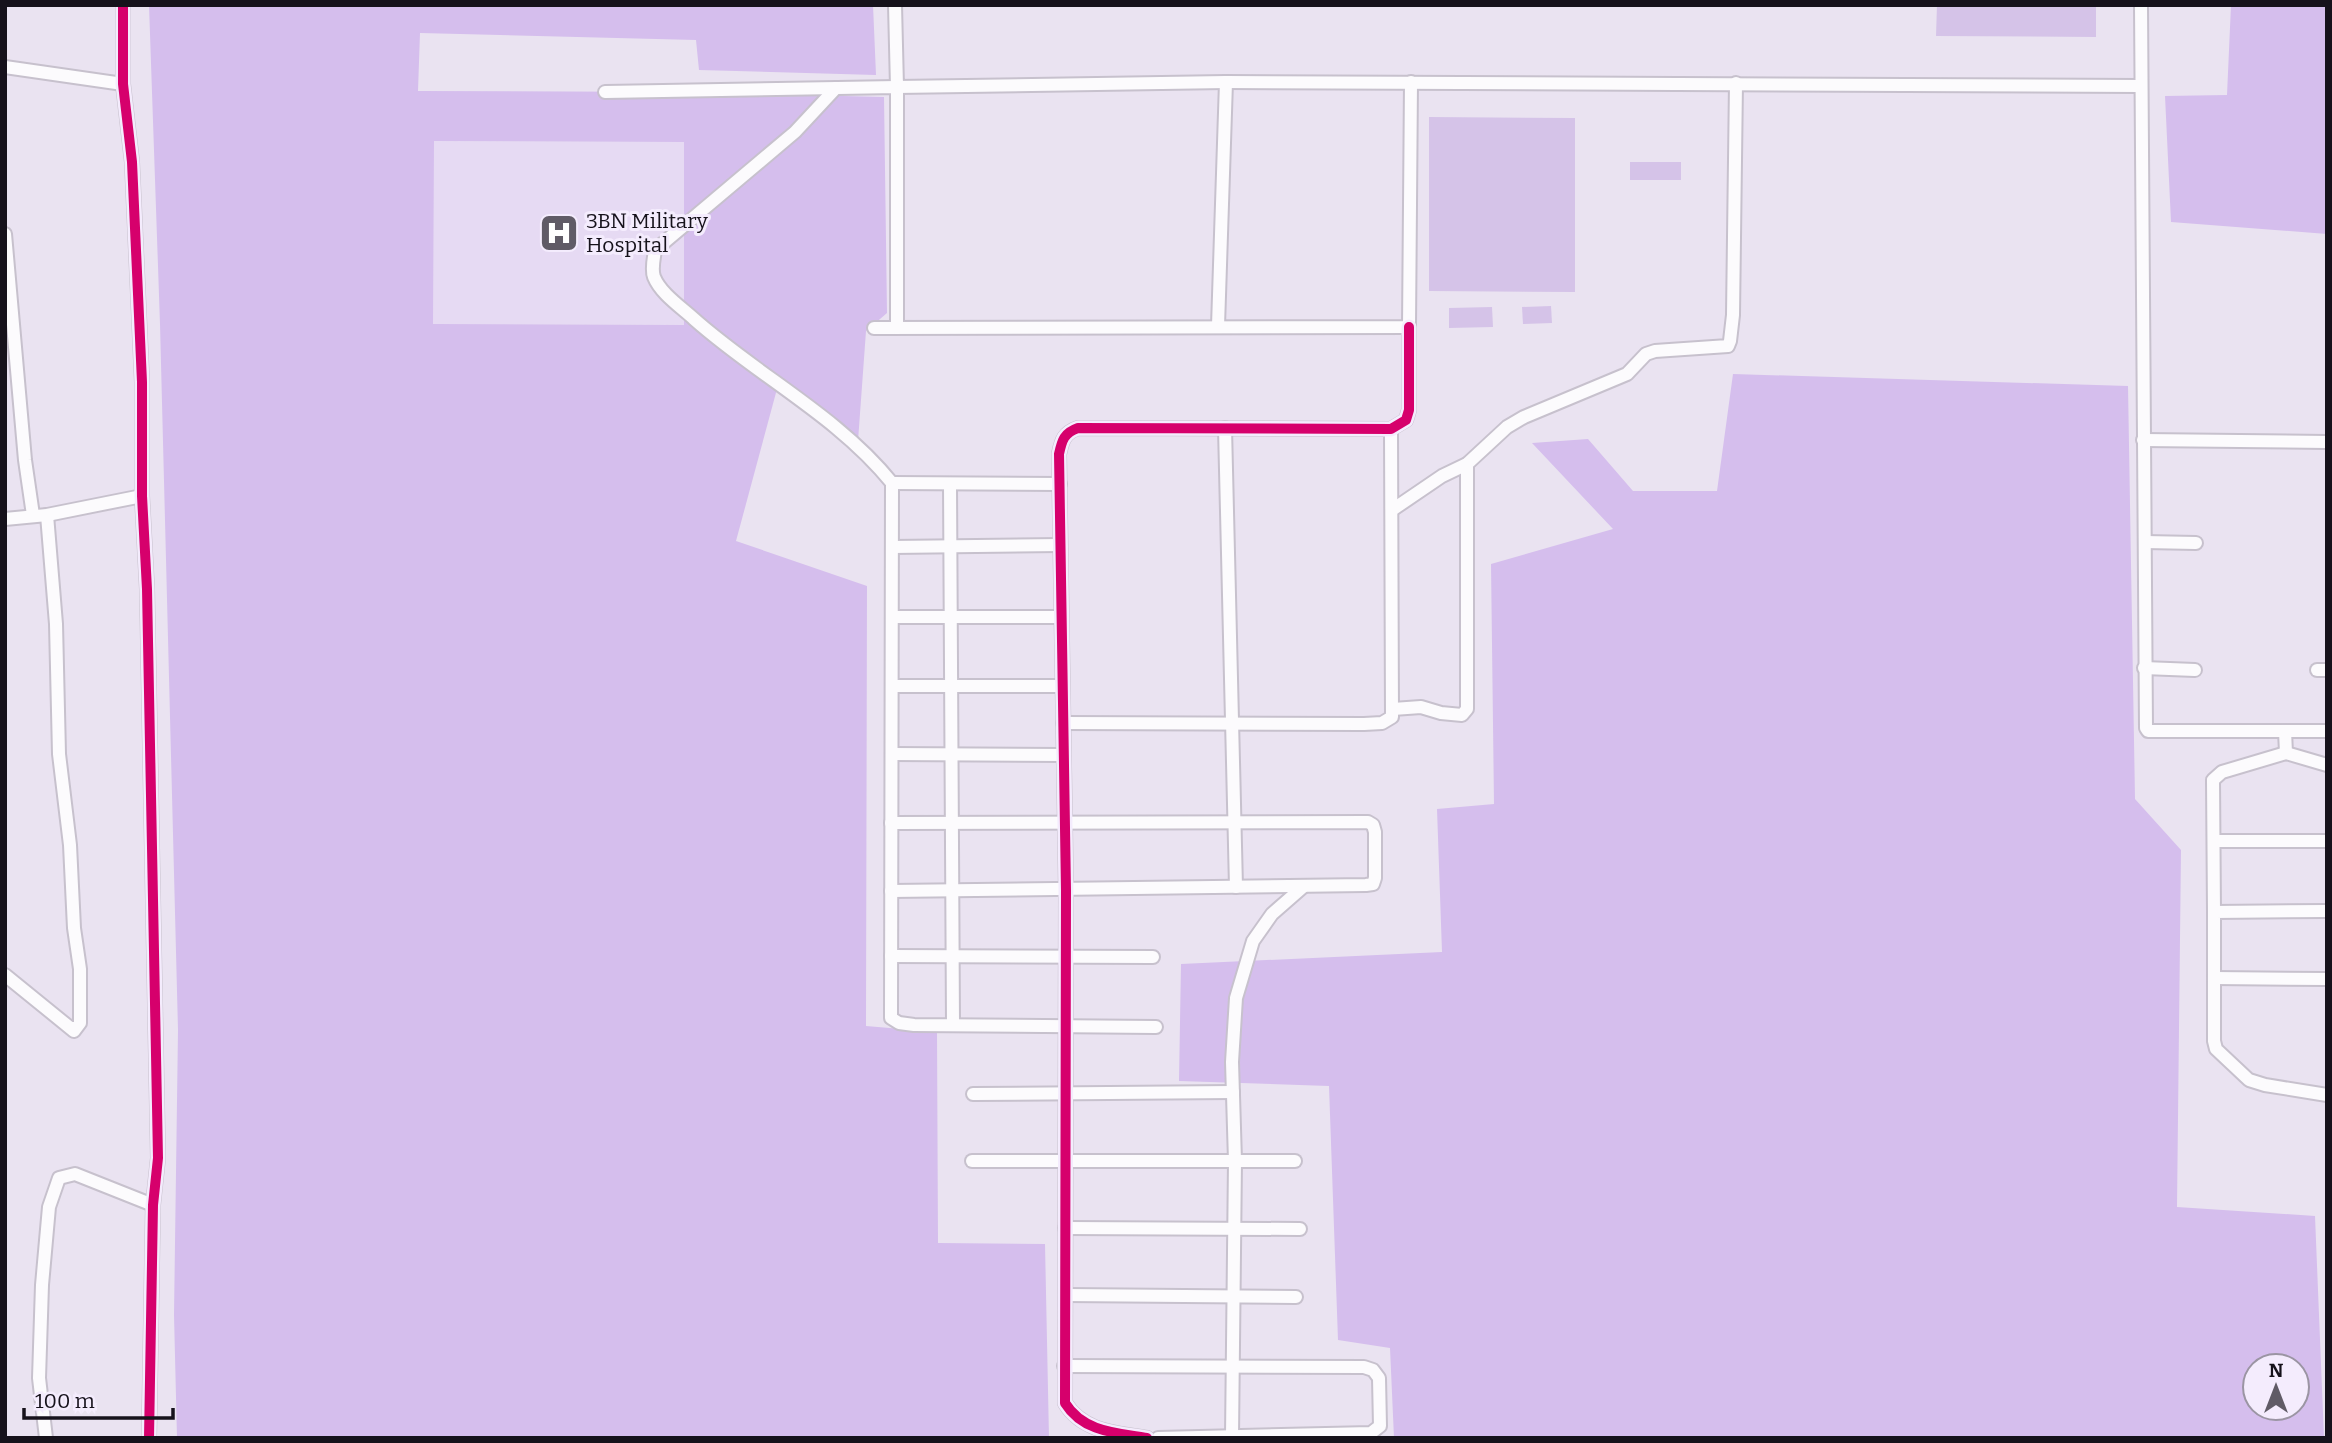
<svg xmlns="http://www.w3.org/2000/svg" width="2332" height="1443" viewBox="0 0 2332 1443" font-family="Bitter,serif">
<rect width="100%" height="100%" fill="#eae3f1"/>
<polygon fill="#e6daf3" points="433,141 685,142 684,325 433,324"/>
<g fill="#d5c3e8">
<polygon points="1937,5 2096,5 2096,37 1936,36"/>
<polygon points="1429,117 1575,118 1575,292 1429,291"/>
<rect x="1630" y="162" width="51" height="18"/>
<polygon points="1551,306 1552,323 1523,324 1522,307"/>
<polygon points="1492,307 1493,327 1449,328 1449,308"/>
</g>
<g fill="#d5beed" fill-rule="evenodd">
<path d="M 149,5 L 873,5 L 876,75 L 699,70 L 696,40 L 420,33 L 418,91 L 685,92 L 884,97 L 887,313 L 866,331 L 858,441 L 777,389 L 736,541 L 867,586 L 866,1026 L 937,1032 L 938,1243 L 1045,1244 L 1049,1438 L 177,1438 L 174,1315 L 178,1030 L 160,324 ZM 434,141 L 684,142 L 684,325 L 433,324 Z"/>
<polygon points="2231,5 2327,5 2327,234 2171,222 2165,96 2227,95"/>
<path d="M 1733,374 L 2128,386 L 2135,799 L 2181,850 L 2177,1207 L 2315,1216 L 2324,1438 L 1394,1438 L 1390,1348 L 1338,1340 L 1329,1086 L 1179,1081 L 1181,964 L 1442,952 L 1437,809 L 1494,804 L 1491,564 L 1613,529 L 1532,443 L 1588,439 L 1633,491 L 1717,491 ZM 2255,1366 L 2297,1366 L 2297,1408 L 2255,1408 Z"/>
</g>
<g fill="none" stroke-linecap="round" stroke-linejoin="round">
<g stroke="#c7c1cd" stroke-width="16">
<g id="minor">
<polyline points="123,5 123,84 132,162 142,382 142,496 147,589 158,1158 153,1205 149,1438"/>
<polyline points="895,5 897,87 1226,82 2141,86"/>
<polyline points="2141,5 2146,728 2148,731 2327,731"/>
<polyline points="5,67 123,84"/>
<path d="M 836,88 L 795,132 L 655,250 C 654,258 651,269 654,277 C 661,294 681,307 694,319 C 758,376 838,416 892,483 L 891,1018 L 899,1023 L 914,1025 L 1156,1027"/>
<polyline points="605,92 897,87 897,328"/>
<polyline points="5,234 25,460 33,515"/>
<polyline points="1218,326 1226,82"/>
<polyline points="874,328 1409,327 1411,82"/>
<polyline points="1225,428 1236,887"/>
<polyline points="2143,440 2327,442"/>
<polyline points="892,483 1060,484"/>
<polyline points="950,484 953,1025"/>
<polyline points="1392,510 1442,476 1467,464 1507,427 1524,417 1627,374 1646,354 1655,351 1728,346 1730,341 1733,315 1736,83"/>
<polyline points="5,519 47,515 142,496"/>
<polyline points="2145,542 2196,543"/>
<polyline points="892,547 1060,545"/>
<polyline points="892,617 1061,617"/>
<polyline points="2144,668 2195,670"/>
<polyline points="2317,670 2327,670"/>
<polyline points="892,686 1062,686"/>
<polyline points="1393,709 1421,707 1441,713 1462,715 1467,709 1467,464"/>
<polyline points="1063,723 1364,724 1382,723 1392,717 1391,429"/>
<polyline points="2285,731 2286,753 2327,765"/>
<polyline points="892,754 1063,755"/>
<polyline points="2214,841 2327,841"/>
<polyline points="891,891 1366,885 1373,884 1375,878 1375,832 1373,825 1368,822 891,823"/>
<polyline points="2327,911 2214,912 2214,1041 2216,1049 2249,1080 2265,1085 2327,1095"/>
<polyline points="2214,912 2213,780 2222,772 2286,753"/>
<polyline points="891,956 1153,957"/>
<polyline points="5,975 74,1031 80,1023 80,969 74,928 70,845 59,754 56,624 47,515"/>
<polyline points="2214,978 2327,979"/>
<polyline points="973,1094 1233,1092"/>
<polyline points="972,1161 1295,1161"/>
<polyline points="1065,1228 1300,1229"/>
<polyline points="1066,1295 1296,1297"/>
<polyline points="1064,1366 1364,1367 1373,1370 1379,1378 1380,1426 1371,1433 1158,1438"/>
<polyline points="1232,1436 1235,1161 1232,1062 1236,998 1253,941 1272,914 1304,886"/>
<polyline points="46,1438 39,1378 42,1285 49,1207 59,1178 75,1174 153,1205"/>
<path d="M 1147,1438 C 1116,1433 1083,1432 1065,1403 L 1066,890 L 1059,454 C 1062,440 1064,433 1078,428 L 1391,429 L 1406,420 L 1409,410 L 1409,327"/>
</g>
</g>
<use href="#minor" stroke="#fcfbfd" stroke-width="12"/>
<g stroke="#f4ecfd" stroke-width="15">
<g id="cycleway">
<polyline points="123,5 123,84 132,162 142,382 142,496 147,589 158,1158 153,1205 149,1438"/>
<path d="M 1147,1438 C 1116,1433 1083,1432 1065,1403 L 1066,890 L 1059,454 C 1062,440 1064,433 1078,428 L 1391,429 L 1406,420 L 1409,410 L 1409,327"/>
</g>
</g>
<use href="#cycleway" stroke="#d6006c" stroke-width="10"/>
</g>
<defs>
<g id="hospital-square" transform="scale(2.0125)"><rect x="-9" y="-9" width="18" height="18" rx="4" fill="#605b66" stroke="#f4ecfd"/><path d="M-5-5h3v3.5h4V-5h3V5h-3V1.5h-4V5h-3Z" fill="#fff"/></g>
</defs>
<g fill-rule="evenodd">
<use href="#hospital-square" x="559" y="233"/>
</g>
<g text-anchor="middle" stroke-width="6" stroke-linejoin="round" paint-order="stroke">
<g font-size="21" fill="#16121b" stroke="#f4ecfd" text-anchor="start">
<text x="586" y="228">3BN Military<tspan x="586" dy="24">Hospital</tspan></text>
</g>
</g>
<rect width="2332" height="1443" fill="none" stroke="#16121b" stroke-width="14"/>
<g transform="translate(2276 1387)"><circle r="33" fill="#f4ecfd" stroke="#9b95a3" stroke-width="2"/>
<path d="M0-5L12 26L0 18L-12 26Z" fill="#605b66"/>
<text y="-10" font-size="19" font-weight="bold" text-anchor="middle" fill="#16121b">N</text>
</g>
<path d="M24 1408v10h149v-10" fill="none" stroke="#16121b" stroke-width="3.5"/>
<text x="35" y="1408" font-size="21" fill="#16121b" stroke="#f4ecfd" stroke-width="5" paint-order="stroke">100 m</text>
</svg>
